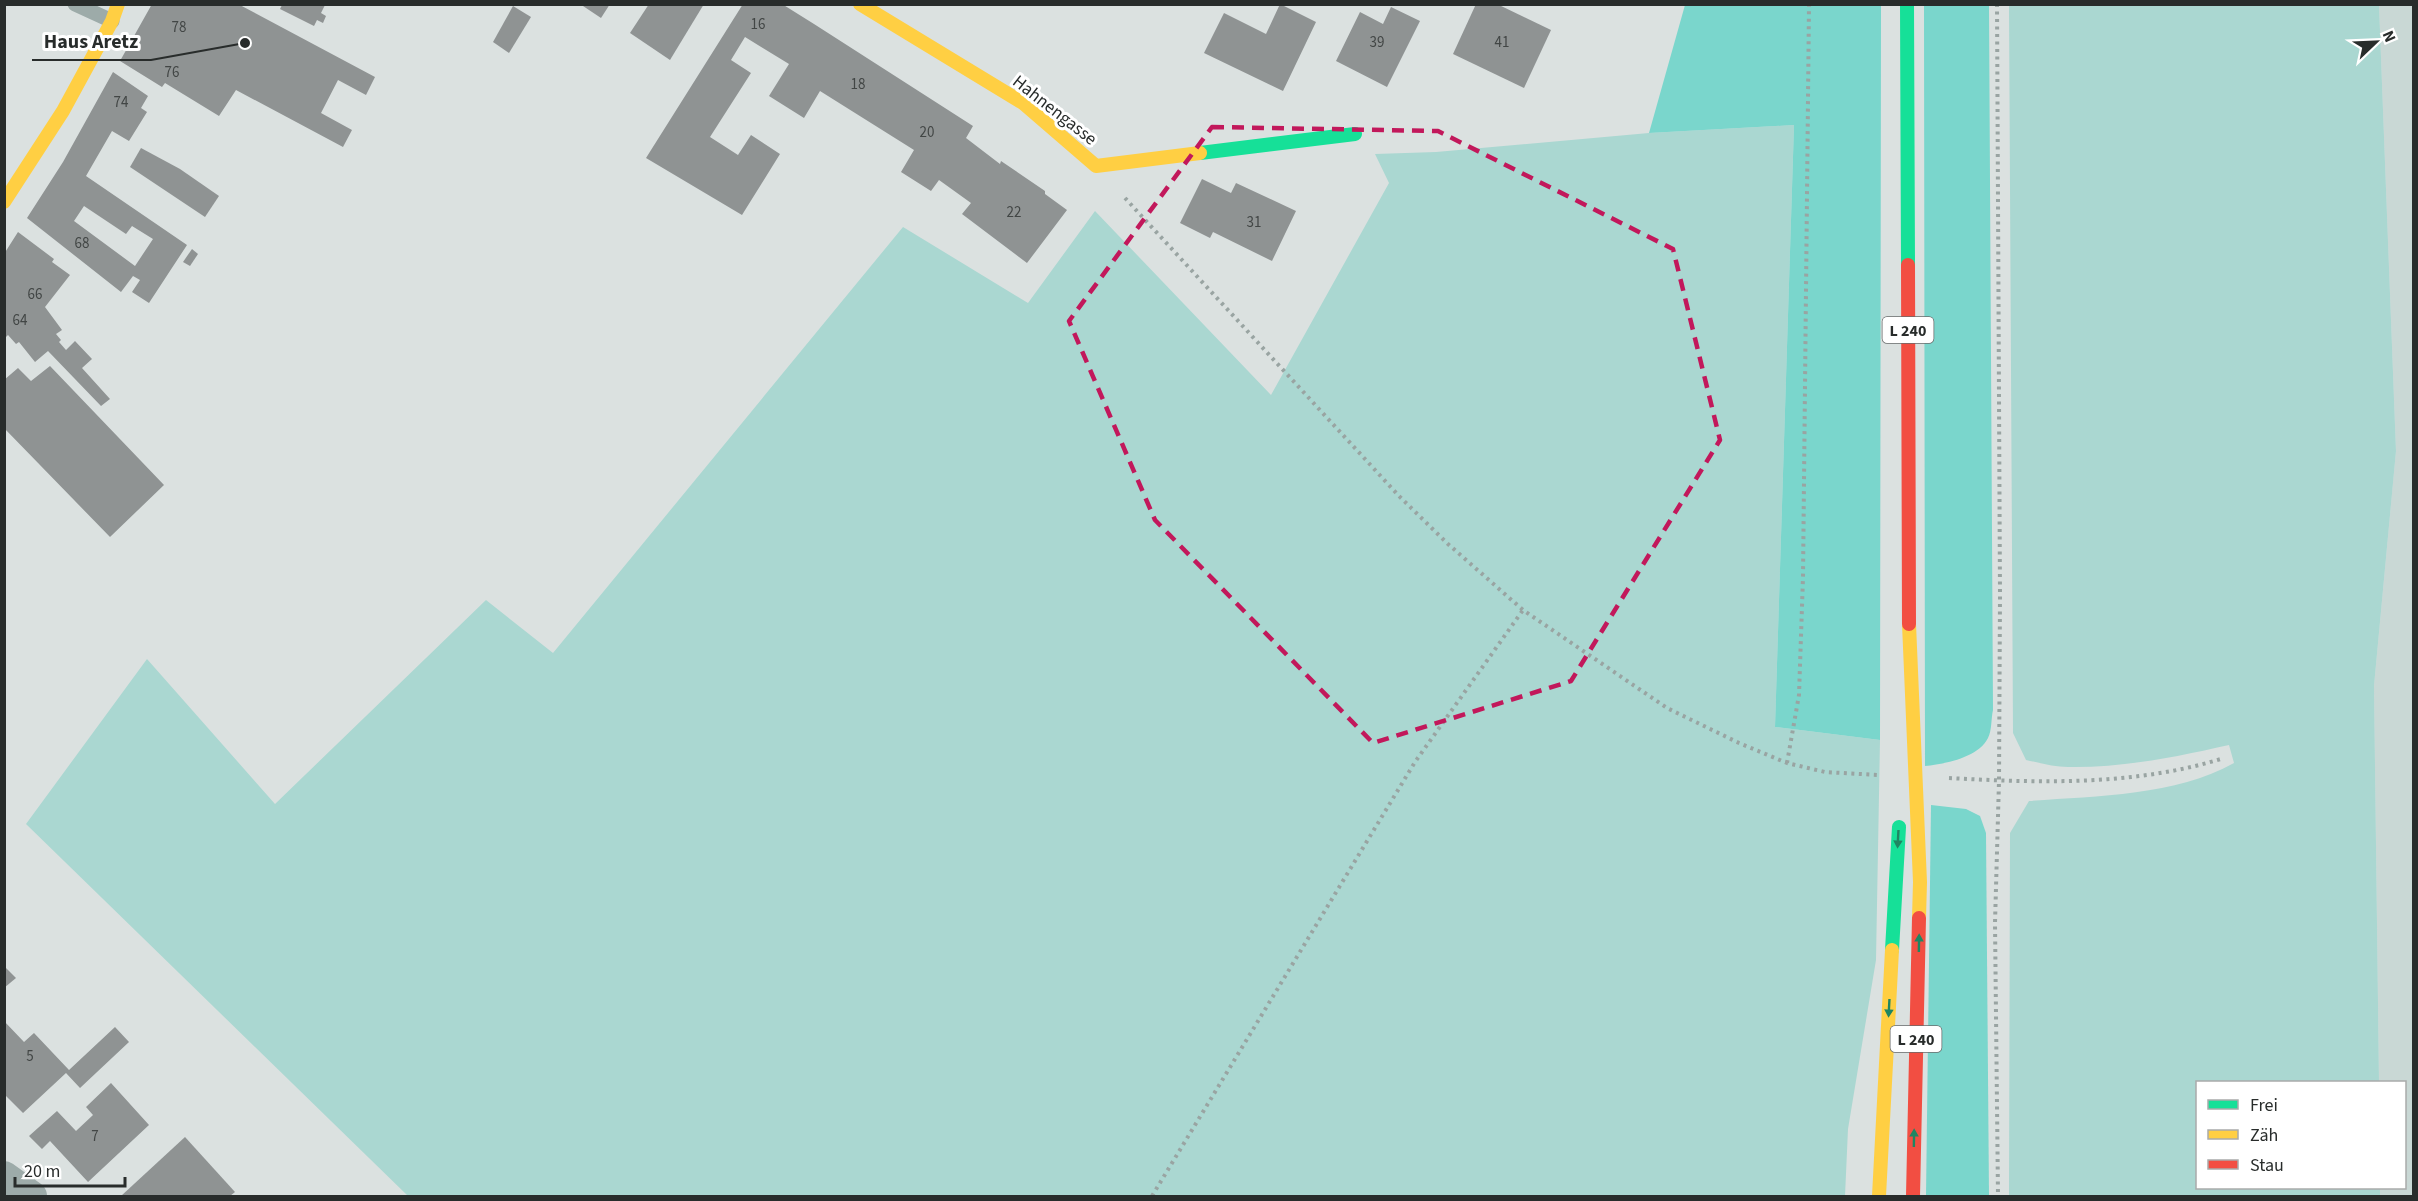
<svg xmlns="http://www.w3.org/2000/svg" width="2418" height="1201" viewBox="0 0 2418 1201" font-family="'Source Sans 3',sans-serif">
<rect width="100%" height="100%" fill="#dbe1e0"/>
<polygon fill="#c9d8d5" points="2413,4 2413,1196 2380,1196 2380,1188 2404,1188 2404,1082 2379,1082 2374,686 2396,451 2379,5"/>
<g fill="#aad7d1">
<path d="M 2009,5 L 2379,5 L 2396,451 L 2374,686 L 2379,1082 L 2198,1082 L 2198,1188 L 2380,1188 L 2380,1196 L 2009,1196 L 2010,833 L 2029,801 C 2095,796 2175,796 2234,763 L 2229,745 C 2176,757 2122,768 2068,767 C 2054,767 2040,763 2026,760 L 2013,733 Z"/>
<polygon points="1794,125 1775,727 1880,740 1876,960 1848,1129 1845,1196 408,1196 26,824 147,659 275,804 486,600 553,653 903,227 1028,303 1095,211 1271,395 1389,183 1375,154 1436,152 1649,133"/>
</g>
<g fill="#7ad6cc">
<polygon points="1685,5 1881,5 1880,740 1775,727 1794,125 1649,133"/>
<path d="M 1924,5 L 1989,5 L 1993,710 C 1991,718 1992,730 1988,738 C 1978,758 1944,764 1925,766 Z"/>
<polygon points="1931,805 1966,809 1980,816 1986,833 1989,1196 1926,1196"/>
</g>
<g fill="#8f9393" fill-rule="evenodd">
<polygon points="152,4 238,4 375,77 366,95 338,80 321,113 352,130 343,147 236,90 219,116 165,83 162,87 120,61"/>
<polygon points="580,4 610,4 601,18"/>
<polygon points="649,4 704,4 670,60 630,33"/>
<polygon points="743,4 782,4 814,24 973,126 966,138 1000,164 1001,161 1045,191 1045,194 1067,210 1027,263 962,214 971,203 939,180 931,191 901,172 914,150 820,91 804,118 769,96 789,64 745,37 731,60 751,73 710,137 738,155 751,135 780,154 742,215 646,158"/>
<polygon points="1280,4 1316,22 1283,91 1204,53 1224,13 1266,34"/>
<polygon points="1476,4 1497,4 1551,30 1524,88 1453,54"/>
<polygon points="282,5 325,5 321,13 326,16 323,23 317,20 314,26 280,9"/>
<polygon points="513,6 531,17 509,53 493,42"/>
<polygon points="1391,7 1420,21 1387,87 1336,61 1360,12 1383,24"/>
<path d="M 113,72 L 148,96 L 141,108 L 147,112 L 129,141 L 112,131 L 86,176 L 187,245 L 149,303 L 132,292 L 140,280 L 133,276 L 121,292 L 27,218 L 63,162 ZM 84,206 L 126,234 L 132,226 L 153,239 L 135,266 L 74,221 Z"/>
<polygon points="141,148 180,169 219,196 205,217 130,167"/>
<polygon points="1202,179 1231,193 1236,183 1296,211 1272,261 1213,232 1210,238 1180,223"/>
<polygon points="18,232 54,259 52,262 70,275 45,307 62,330 56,334 61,340 59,342 66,350 75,341 92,359 82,368 110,399 101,406 48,351 35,362 19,342 16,344 8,335 4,339 4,254"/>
<polygon points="192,249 198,254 190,266 183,262"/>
<polygon points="50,366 164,485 110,537 4,428 4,380 18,368 31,381"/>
<polygon points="4,966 16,978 4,988"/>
<polygon points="4,1021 24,1042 34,1033 69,1070 115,1027 129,1042 80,1088 66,1073 23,1113 4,1094"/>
<polygon points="111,1083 149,1125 88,1182 50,1141 42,1149 29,1136 57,1111 76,1131 93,1115 86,1107"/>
<polygon points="185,1137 235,1192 230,1196 121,1196"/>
</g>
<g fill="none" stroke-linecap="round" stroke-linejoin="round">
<g stroke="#99a4a2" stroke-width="4" stroke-dasharray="3 4.5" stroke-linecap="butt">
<polyline points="1997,4 2000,596 1999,781 1995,923 1998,1196"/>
<polyline points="1125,198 1399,496 1448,544 1523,610 1667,708 1739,743 1787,763 1825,772 1879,775"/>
<polyline points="1787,763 1799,695 1803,577 1809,4"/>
<path d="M 1949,778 C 2041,783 2135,786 2224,758"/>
<polyline points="1152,1196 1415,762 1523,610"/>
</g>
<polyline stroke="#9daba9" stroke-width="15" points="75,4 112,21"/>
<polyline stroke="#9daba9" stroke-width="30" points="4,1176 32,1196"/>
<g stroke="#16e098" stroke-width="14">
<polyline points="1907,4 1908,265"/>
<polyline points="1200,153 1355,134"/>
<polyline points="1892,950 1899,827"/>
</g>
<g stroke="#ffcf43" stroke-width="14">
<polyline points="860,4 1023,103 1096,166 1200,153"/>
<polyline points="4,202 63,111 112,21 118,4"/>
<polyline points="1909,624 1920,882 1919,918"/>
<polyline points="1879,1196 1892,950"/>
</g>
<g stroke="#f24e42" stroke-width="14">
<polyline points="1908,265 1909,624"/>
<polyline points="1913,1196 1919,918"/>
</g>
</g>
<defs><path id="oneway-solid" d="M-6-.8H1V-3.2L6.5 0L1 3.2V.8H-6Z" transform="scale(1.5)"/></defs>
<g fill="#1f8662">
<use href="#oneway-solid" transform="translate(1898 839) rotate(93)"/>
<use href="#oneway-solid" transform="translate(1919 943) rotate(-89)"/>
<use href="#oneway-solid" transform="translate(1889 1008) rotate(93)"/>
<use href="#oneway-solid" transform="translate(1914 1138) rotate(-89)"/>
</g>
<path fill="none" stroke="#c2185b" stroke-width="4.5" stroke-dasharray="12 8" stroke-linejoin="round" d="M 1212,127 L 1438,131 L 1673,249 L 1720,440 L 1571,681 L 1373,743 L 1155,520 L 1069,321 Z"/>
<g text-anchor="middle" stroke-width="6" stroke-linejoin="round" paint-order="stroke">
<g font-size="15" fill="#424645">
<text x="758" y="29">16</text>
<text x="179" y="32">78</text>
<text x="1377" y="47">39</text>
<text x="1502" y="47">41</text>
<text x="172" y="77">76</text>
<text x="858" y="89">18</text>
<text x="121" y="107">74</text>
<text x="927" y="137">20</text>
<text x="1014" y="217">22</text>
<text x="1254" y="227">31</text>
<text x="82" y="248">68</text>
<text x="35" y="299">66</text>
<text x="20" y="325">64</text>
<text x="30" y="1061">5</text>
<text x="95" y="1141">7</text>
</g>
<g fill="#fff" stroke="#686b6b" stroke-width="1.5">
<rect x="1882.5" y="317" width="51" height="26" rx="4.5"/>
<rect x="1890.5" y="1026" width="51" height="26" rx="4.5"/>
</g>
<g font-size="16" font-weight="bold" fill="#282c2b">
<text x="1908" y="336">L 240</text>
<text x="1916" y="1045">L 240</text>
</g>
<g font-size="18" fill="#282c2b" stroke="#fff">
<text transform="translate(1055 110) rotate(38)" y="6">Hahnengasse</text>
</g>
</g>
<path fill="none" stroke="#282c2b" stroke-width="2" d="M245 43L151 60H32"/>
<circle fill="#282c2b" stroke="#fff" stroke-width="2" cx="245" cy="43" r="6"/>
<g font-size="20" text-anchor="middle" font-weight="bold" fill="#282c2b" stroke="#fff" stroke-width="6" stroke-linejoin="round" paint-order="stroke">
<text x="91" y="48">Haus Aretz</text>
</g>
<rect width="2418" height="1201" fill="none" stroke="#282c2b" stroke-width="12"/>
<rect x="2196" y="1081" width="210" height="108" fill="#ffffff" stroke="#a9abaa" stroke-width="1.5"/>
<rect x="2208" y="1100" width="30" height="9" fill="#16e098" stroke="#a9abaa" stroke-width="1.5"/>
<text x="2250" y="1111" font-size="18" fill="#282c2b">Frei</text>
<rect x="2208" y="1130" width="30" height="9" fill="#ffcf43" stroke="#a9abaa" stroke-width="1.5"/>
<text x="2250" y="1141" font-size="18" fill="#282c2b">Zäh</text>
<rect x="2208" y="1160" width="30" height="9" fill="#f24e42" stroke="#a9abaa" stroke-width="1.5"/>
<text x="2250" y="1171" font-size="18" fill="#282c2b">Stau</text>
<g transform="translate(2376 42) rotate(67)" stroke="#ffffff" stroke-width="4.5" paint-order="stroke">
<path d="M0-4.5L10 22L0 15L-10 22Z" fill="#282c2b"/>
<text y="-9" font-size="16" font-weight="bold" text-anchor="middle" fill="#282c2b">N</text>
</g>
<path d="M15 1177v9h110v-9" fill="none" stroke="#282c2b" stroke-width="3"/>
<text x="24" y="1177" font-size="18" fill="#282c2b" stroke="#ffffff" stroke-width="4.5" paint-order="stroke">20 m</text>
</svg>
